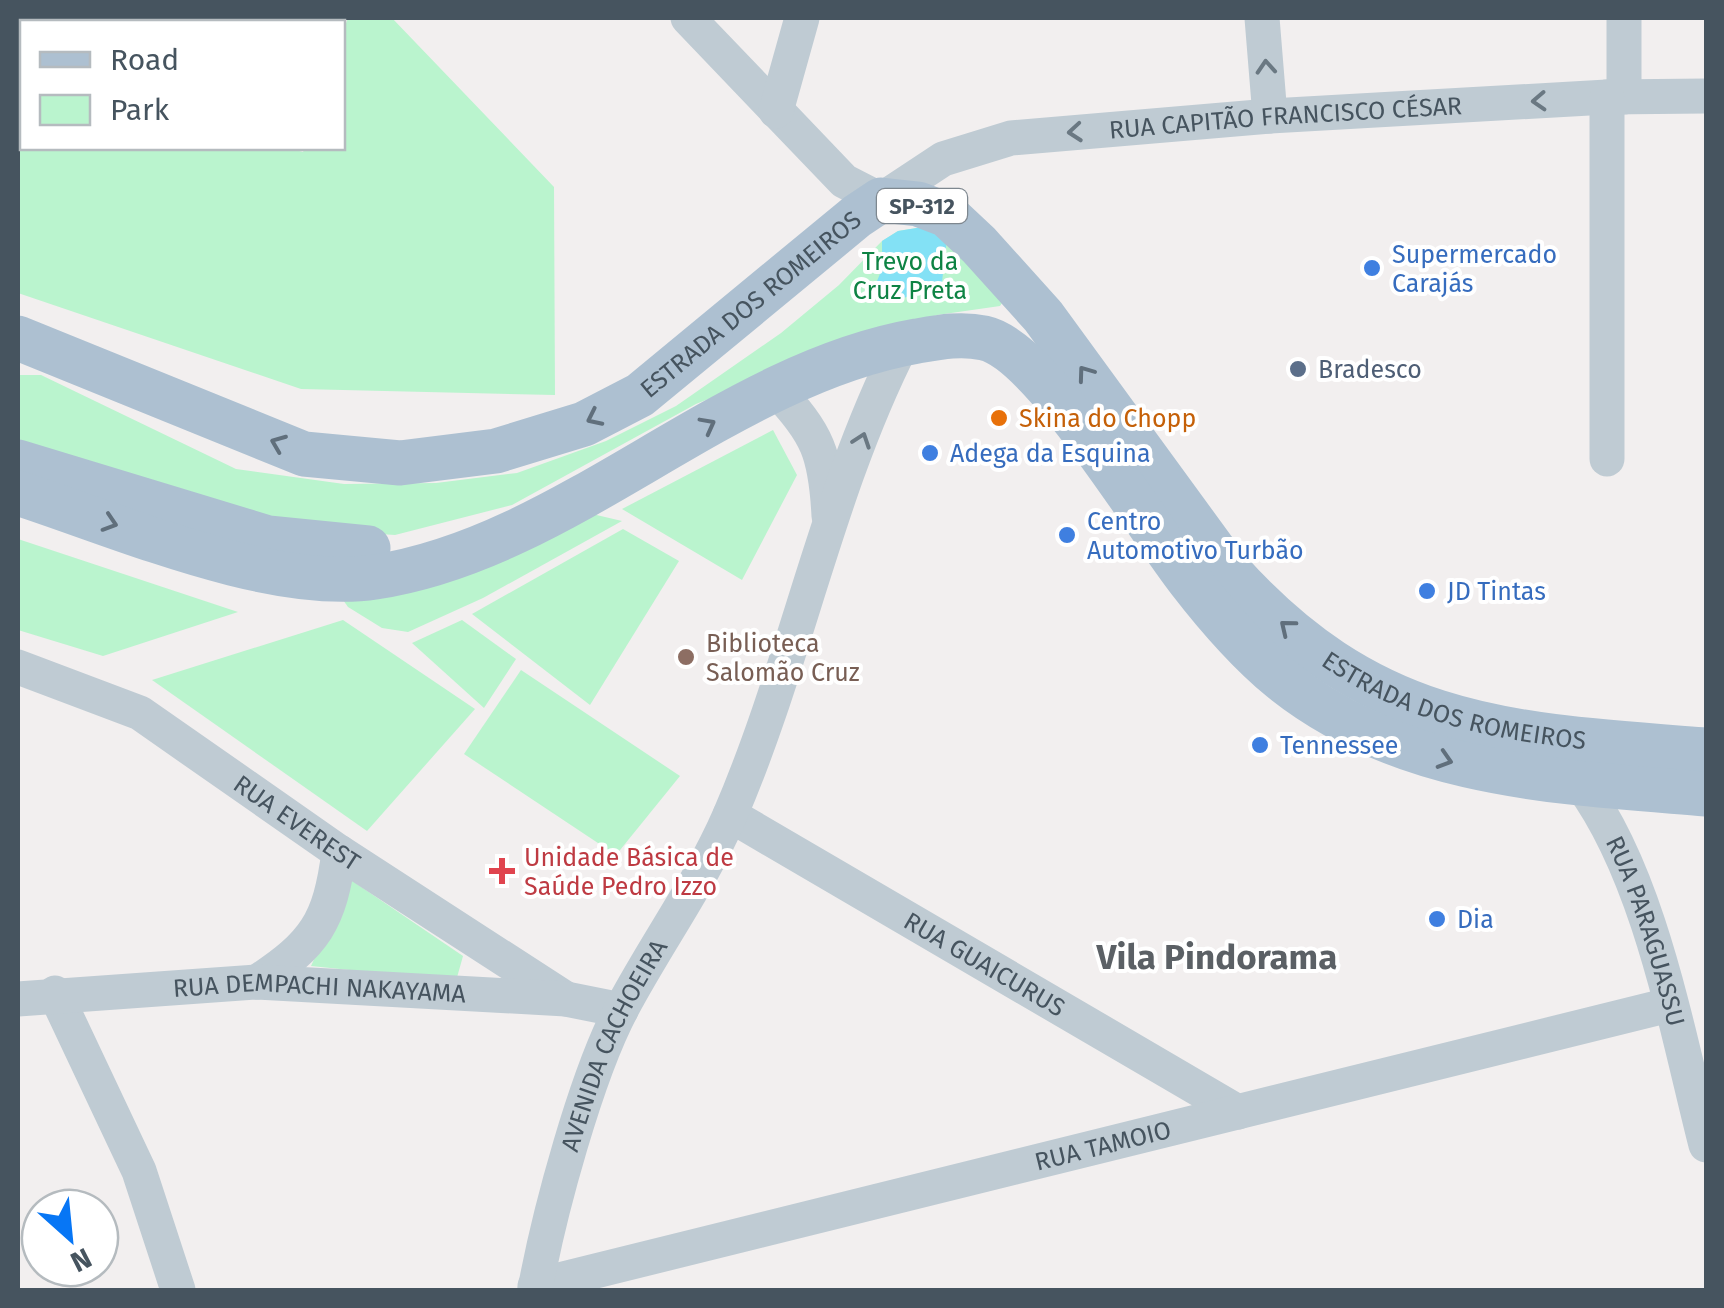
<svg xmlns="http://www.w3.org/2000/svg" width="1724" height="1308" viewBox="0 0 1724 1308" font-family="'Fira Sans',sans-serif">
<rect width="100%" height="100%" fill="#f2efef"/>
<g fill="#baf4ce">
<polygon points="348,18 392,18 554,187 555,395 301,389 18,293 18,70 22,71 22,148 288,148 303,152 305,148 342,148 342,34"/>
<polygon points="929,226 1010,291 1000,306 937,315 795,364 696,404 512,505 395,535 286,528 18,440 18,375 41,375 236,469 344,484 436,483 517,473 606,441 676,406 781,333 839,285 882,241 898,231"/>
<polygon points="773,430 797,475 742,580 622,509"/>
<polygon points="588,513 622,521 483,598 408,632 382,628 348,607 334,587"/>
<polygon points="623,529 679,561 590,705 472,614"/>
<polygon points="18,539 238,612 103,656 18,630"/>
<polygon points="343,620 475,709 367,831 152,680"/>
<polygon points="462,620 516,659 484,708 412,643"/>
<polygon points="521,670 680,776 616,855 464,754"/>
<polygon points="351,880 463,956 456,981 311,966"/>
</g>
<polygon fill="#83e1f5" points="929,226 947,238 942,282 892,303 878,301 872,293 882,269 882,241 898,231"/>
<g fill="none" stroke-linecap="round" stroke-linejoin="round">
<g stroke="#bfcbd3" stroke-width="35">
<path id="s1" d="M 688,18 L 844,181 L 881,200 L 943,159 L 1011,138 L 1270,116 L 1607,97 L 1706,96"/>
<polyline points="1262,18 1270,116"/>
<polyline points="1624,18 1624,97"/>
<polyline points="18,54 22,55"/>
<polyline points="776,111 802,18"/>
<path d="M 775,389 C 818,433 826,455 829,516"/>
<polyline points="1607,459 1607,97"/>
<path id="s2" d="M 18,667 L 140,713 L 339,852 L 566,999"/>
<path id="s3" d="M 1581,784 C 1650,877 1677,1032 1706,1145"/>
<path id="s4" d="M 730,815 L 1238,1112"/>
<path d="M 257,982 C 315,944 330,922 339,852"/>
<polyline points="55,993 139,1171 178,1290"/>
<path id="s5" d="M 18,999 L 257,982 L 566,999 L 621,1010"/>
<path id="s6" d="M 535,1286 L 1669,1005"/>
<path id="s7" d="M 535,1290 C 549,1213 586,1076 622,1008 C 657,942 700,884 730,815 C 796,662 826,493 902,344"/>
</g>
<g stroke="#adc0d1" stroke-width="45">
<path id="s8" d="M 18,338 L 304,454 L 400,463 L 496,451 L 584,424 L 640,395 L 857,216 L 881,200 L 918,204 L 947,215 L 979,245 L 1043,316 L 1229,571 C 1373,731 1507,735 1706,750"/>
<polyline points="18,462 268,538 368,548"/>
<path d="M 18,493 C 117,525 272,593 375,577 C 567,548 723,375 917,341 C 940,337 961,333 984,338 C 1043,351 1147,527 1189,580 C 1216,615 1247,651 1281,679 C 1402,777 1560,782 1706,794"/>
</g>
</g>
<defs><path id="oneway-chevron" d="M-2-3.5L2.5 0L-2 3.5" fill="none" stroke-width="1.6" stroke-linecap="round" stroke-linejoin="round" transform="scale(2.5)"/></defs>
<g stroke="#6a7882">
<use href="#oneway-chevron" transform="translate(1266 67) rotate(-94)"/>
<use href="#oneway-chevron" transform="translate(1539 101) rotate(177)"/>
<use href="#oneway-chevron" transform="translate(1075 132) rotate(175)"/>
<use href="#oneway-chevron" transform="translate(862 440) rotate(-71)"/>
</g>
<g stroke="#606f7c">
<use href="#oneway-chevron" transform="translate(1085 373) rotate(-126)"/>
<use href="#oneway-chevron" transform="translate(594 418) rotate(154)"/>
<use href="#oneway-chevron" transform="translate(708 425) rotate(-28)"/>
<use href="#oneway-chevron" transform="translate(278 443) rotate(-158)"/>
<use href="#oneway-chevron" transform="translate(110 523) rotate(18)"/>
<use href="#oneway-chevron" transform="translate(1287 627) rotate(-141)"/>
<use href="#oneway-chevron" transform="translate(1445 760) rotate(17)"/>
</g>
<g fill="#3f7fe0" stroke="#fff" stroke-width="4">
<circle cx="1372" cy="268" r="10"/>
<circle cx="930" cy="453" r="10"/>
<circle cx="1067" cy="535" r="10"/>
<circle cx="1427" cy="591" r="10"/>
<circle cx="1260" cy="745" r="10"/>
<circle cx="1437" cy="919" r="10"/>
</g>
<circle fill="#5c6f8a" stroke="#fff" stroke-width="4" cx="1298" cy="369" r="10"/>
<circle fill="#e8710a" stroke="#fff" stroke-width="4" cx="999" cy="418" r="10"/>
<circle fill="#8d6e63" stroke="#fff" stroke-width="4" cx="686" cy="657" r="10"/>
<path fill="#e0444e" stroke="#fff" stroke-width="4" d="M497 856h10v10h10v10h-10v10h-10v-10h-10v-10h10z"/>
<g text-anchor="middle" stroke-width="8" stroke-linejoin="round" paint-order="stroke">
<rect fill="#fff" stroke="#7e878f" stroke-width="2.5" x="877" y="189" width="90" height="34" rx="8"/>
<g font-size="22" font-weight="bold" fill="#46545f">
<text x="922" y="214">SP-312</text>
</g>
<g font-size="25" fill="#46545f" stroke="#fff">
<text dy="9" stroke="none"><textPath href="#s1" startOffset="688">RUA CAPITÃO FRANCISCO CÉSAR</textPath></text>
<text dy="9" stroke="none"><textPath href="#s8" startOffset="800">ESTRADA DOS ROMEIROS</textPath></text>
<text dy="9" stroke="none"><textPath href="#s8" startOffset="1758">ESTRADA DOS ROMEIROS</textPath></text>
<text dy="9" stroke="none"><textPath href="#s2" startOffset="322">RUA EVEREST</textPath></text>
<text dy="9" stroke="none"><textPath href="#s3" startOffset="162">RUA PARAGUASSU</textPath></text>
<text dy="9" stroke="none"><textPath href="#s4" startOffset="295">RUA GUAICURUS</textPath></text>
<text dy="9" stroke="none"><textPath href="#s5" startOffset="302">RUA DEMPACHI NAKAYAMA</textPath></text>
<text dy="9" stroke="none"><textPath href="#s7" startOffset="258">AVENIDA CACHOEIRA</textPath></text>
<text dy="9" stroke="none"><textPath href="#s6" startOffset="585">RUA TAMOIO</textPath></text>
</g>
<g font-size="25" fill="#366cbe" stroke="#fff" text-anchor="start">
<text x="1392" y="263">Supermercado<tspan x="1392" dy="29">Carajás</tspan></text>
<text x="950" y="462">Adega da Esquina</text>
<text x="1087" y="530">Centro<tspan x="1087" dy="29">Automotivo Turbão</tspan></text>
<text x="1447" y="600">JD Tintas</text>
<text x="1280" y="754">Tennessee</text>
<text x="1457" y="928">Dia</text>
</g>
<g font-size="25" fill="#0e8344" stroke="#fff">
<text x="910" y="270">Trevo da<tspan x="910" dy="29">Cruz Preta</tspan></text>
</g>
<g font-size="25" fill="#4e5e75" stroke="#fff" text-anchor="start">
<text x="1318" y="378">Bradesco</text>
</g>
<g font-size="25" fill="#c56008" stroke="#fff" text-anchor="start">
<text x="1019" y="427">Skina do Chopp</text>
</g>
<g font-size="25" fill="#785e54" stroke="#fff" text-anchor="start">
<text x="706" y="652">Biblioteca<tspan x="706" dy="29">Salomão Cruz</tspan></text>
</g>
<g font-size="25" fill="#be3a42" stroke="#fff" text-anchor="start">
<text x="524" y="866">Unidade Básica de<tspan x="524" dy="29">Saúde Pedro Izzo</tspan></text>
</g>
<g font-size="35" font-weight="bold" fill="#5b6065" stroke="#fff">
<text x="1217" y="969">Vila Pindorama</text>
</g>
</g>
<rect width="1724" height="1308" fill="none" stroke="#46545f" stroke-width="40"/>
<rect x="20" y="20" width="325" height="130" fill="#ffffff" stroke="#b5bbbf" stroke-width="2.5"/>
<rect x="40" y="52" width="50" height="15" fill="#adc0d1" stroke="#b5bbbf" stroke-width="2.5"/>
<text x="110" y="70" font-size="30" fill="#46545f">Road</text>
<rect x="40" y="95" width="50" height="30" fill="#baf4ce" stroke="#b5bbbf" stroke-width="2.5"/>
<text x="110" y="120" font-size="30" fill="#46545f">Park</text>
<g transform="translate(70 1238) rotate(153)"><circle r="48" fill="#ffffff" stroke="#b5bbbf" stroke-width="2.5"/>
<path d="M0-8L18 38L0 25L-18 38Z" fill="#0776f5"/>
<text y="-15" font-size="28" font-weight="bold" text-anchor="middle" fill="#46545f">N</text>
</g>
</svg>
